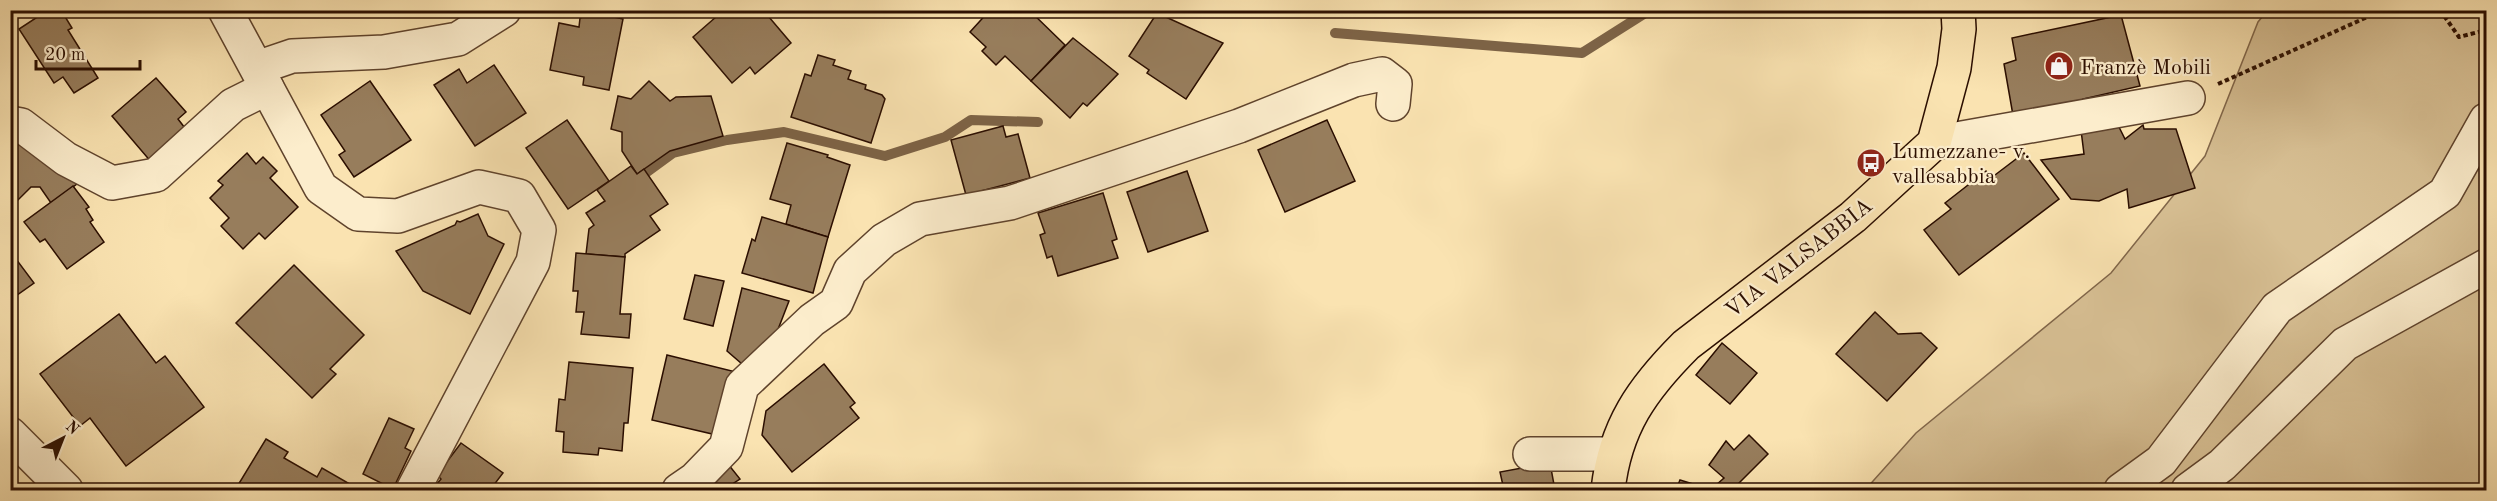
<svg xmlns="http://www.w3.org/2000/svg" width="2497" height="501" viewBox="0 0 2497 501" font-family="'Old Standard TT',serif">
<rect width="100%" height="100%" fill="#fae3b1"/>
<filter id="stains"><feTurbulence type="fractalNoise" baseFrequency=".00333" numOctaves="4"/><feColorMatrix values="0 0 0 0 .2 0 0 0 0 .09 0 0 0 0 .02 0 0 0 .5 -.17"/></filter>
<radialGradient id="worn" r=".72"><stop offset=".6" stop-color="#630" stop-opacity="0"/><stop offset="1" stop-color="#630" stop-opacity=".3"/></radialGradient>
<polygon fill="#d7bf93" stroke="#81664a" stroke-width="1.5" points="2267,11 2486,11 2486,490 1865,490 1916,433 2111,273 2205,156 2258,22"/>
<g fill="none" stroke-linecap="round" stroke-linejoin="round">
<g stroke="#7d6346" stroke-width="10">
<polyline points="1335,33 1582,53 1650,10"/>
<polyline points="647,172 673,153 727,140 784,132 885,156 945,137 971,120 1038,122"/>
</g>
</g>
<g fill="#977d5c" stroke="#2b0e00" stroke-width="1.5">
<polygon points="48,10 61,10 72,28 68,30 98,78 74,93 63,77 54,83 19,29"/>
<polygon points="724,10 763,10 791,43 755,74 750,67 732,83 693,37"/>
<polygon points="990,10 1029,10 1065,45 1031,81 1005,56 996,65 982,51 986,47 970,32"/>
<polygon points="596,13 623,19 609,90 583,85 584,77 550,70 559,23 579,27 580,18"/>
<polygon points="1157,13 1223,43 1186,99 1147,73 1149,70 1129,56"/>
<polygon points="2121,15 2140,86 2083,99 2083,106 2014,121 2004,64 2016,60 2012,38"/>
<polygon points="1073,38 1118,74 1087,106 1083,103 1070,118 1031,81"/>
<polygon points="818,55 835,60 833,65 851,71 848,79 866,85 865,89 882,95 885,99 871,143 791,117 805,74 811,76"/>
<polygon points="494,65 526,113 475,146 434,85 459,69 467,83"/>
<polygon points="156,78 186,112 178,119 188,132 152,163 112,116"/>
<polygon points="370,81 411,140 354,177 339,155 345,151 321,115"/>
<polygon points="649,81 670,101 676,97 711,96 723,136 670,151 637,174 622,151 622,132 611,129 618,96 631,99"/>
<polygon points="567,120 609,181 568,209 526,148"/>
<polygon points="1327,120 1355,181 1285,212 1258,150"/>
<polygon points="2117,123 2125,139 2143,125 2144,129 2176,129 2195,188 2129,208 2127,189 2099,201 2071,199 2041,160 2084,154 2081,130"/>
<polygon points="1003,126 1006,137 1018,134 1030,178 966,195 951,140"/>
<polygon points="10,133 81,181 51,203 40,187 31,187 18,200 10,190"/>
<polygon points="787,143 828,155 827,157 850,165 828,237 786,224 791,205 770,199"/>
<polygon points="247,153 256,164 263,157 277,171 270,178 298,207 265,239 259,233 243,249 221,226 229,218 210,198 223,185 218,181"/>
<polygon points="2024,153 2059,199 1959,275 1924,230 1951,209 1945,203 1986,171 1991,178"/>
<polygon points="631,166 637,174 644,169 668,204 650,216 660,230 625,254 625,257 586,254 589,229 594,225 586,213 605,201 597,190"/>
<polygon points="1187,171 1208,231 1148,252 1127,192"/>
<polygon points="73,186 89,207 86,209 93,220 90,222 104,242 67,269 45,239 40,242 24,222"/>
<polygon points="1103,193 1117,239 1112,241 1118,258 1058,276 1052,256 1047,258 1040,235 1045,233 1038,213"/>
<polygon points="478,214 488,236 504,244 470,314 423,291 396,251 455,225 457,221 460,222"/>
<polygon points="762,217 828,237 813,293 742,273 752,239 755,241"/>
<polygon points="10,251 34,283 10,300"/>
<polygon points="576,253 625,257 620,314 631,314 629,338 581,334 584,312 576,312 578,291 573,291"/>
<polygon points="294,265 364,335 330,369 336,374 312,398 236,323"/>
<polygon points="695,275 724,281 713,326 684,319"/>
<polygon points="742,288 789,301 770,350 749,370 727,351"/>
<polygon points="1875,312 1898,334 1921,333 1937,348 1887,401 1836,354"/>
<polygon points="119,314 156,363 165,356 204,407 126,466 90,418 80,426 40,374"/>
<polygon points="1722,343 1757,373 1730,404 1696,375"/>
<polygon points="667,355 736,372 721,436 652,420"/>
<polygon points="569,362 633,368 628,423 624,423 622,451 599,448 598,455 563,452 564,432 556,431 559,399 565,400"/>
<polygon points="824,364 855,403 850,407 859,418 792,472 762,435 766,411"/>
<polygon points="389,418 414,429 405,448 411,451 393,489 363,474"/>
<polygon points="1749,435 1768,454 1732,490 1720,490 1715,486 1724,478 1709,465 1726,441 1734,450"/>
<polygon points="266,439 288,452 284,458 317,477 322,468 355,487 353,490 235,490"/>
<polygon points="461,443 503,473 490,490 432,490 441,479 437,475"/>
<polygon points="1550,463 1555,490 1504,490 1500,472"/>
<polygon points="728,464 740,479 734,483 740,490 705,490"/>
<polygon points="1680,480 1706,488 1709,490 1676,490"/>
</g>
<g fill="none" stroke-linecap="round" stroke-linejoin="round">
<g stroke="#5f432c" stroke-width="36">
<g id="minor">
<polyline points="225,10 321,188 358,214 398,216 479,187 519,196 539,230 533,262 413,490"/>
<polyline points="257,68 292,56 384,52 458,39 504,10"/>
<polyline points="10,123 21,125 66,159 112,183 156,175 233,105 267,88"/>
<polyline points="1934,143 2188,98"/>
<polyline points="10,434 66,490"/>
<polyline points="1530,454 1614,454"/>
<polyline points="679,490 695,479 726,447 742,386 812,320 836,303 850,271 884,240 920,219 1010,203 1239,126 1354,80 1382,74 1395,84 1393,104"/>
<polyline points="2121,490 2161,461 2277,308 2445,193 2486,120"/>
<polyline points="2188,490 2222,465 2345,344 2486,266"/>
</g>
</g>
<g stroke="#2b0e00" stroke-width="36">
<path id="major" d="M 1608,490 C 1615,427 1642,389 1686,345 L 1853,217 L 1934,143 L 1954,68 L 1959,29 L 1958,10"/>
</g>
<g stroke="#2b0e00" stroke-width="4" stroke-dasharray="4.5 3" stroke-linecap="butt">
<polyline points="2440,10 2459,37 2486,30"/>
<polyline points="2218,84 2383,10"/>
</g>
<use href="#minor" stroke="#fcedcc" stroke-width="33"/>
<use href="#major" stroke="#fae3b1" stroke-width="33"/>
</g>
<defs>
<g id="shop-disc" transform="scale(1.5)"><circle r="9.5" fill="#8f2418" stroke="#fcedcc"/><path d="M-5-2.5h2.3a2.7 3.5 0 0 1 5.4 0H5L5.5 6h-11ZM-1.5-2.5h3a1.5 2.3 0 0 0-3 0Z" fill="#fff"/></g>
<g id="bus-disc" transform="scale(1.5)"><circle r="9.5" fill="#8f2418" stroke="#fcedcc"/><path d="M-5-6H5V4H4V6H2V4H-2V6H-4V4H-5ZM-3.5-4V0h7V-4ZM-3.5 1.2v1.5H-2V1.2ZM2 1.2v1.5H3.5V1.2Z" fill="#fff"/></g>
</defs>
<g fill-rule="evenodd">
<use href="#shop-disc" x="2059" y="66"/>
<use href="#bus-disc" x="1871" y="163"/>
</g>
<g text-anchor="middle" stroke-width="4.5" stroke-linejoin="round" paint-order="stroke">
<g font-size="22" fill="#2b0e00" stroke="#fcedcc" text-anchor="start">
<text x="2080" y="74">Franzè Mobili</text>
<text x="1892" y="158">Lumezzane- v.<tspan x="1892" dy="25">vallesabbia</tspan></text>
</g>
<g font-size="22" fill="#2b0e00" stroke="#fcedcc">
<text transform="translate(1798 257) rotate(-38)" y="8">VIA VALSABBIA</text>
</g>
</g>
<rect width="2497" height="501" fill="none" stroke="#fae3b1" stroke-width="36"/>
<rect x="12" y="12" width="2473" height="477" fill="none" stroke="#2b0e00" stroke-width="3"/>
<rect x="18" y="18" width="2461" height="465" fill="none" stroke="#2b0e00" stroke-width="1.5"/>
<g transform="translate(63 438) rotate(42)" stroke="#fcedcc" stroke-width="4.5" paint-order="stroke">
<path d="M0-4.5L10 22L0 15L-10 22Z" fill="#2b0e00"/>
<text y="-9" font-size="16" font-weight="bold" text-anchor="middle" fill="#2b0e00">N</text>
</g>
<path d="M36 60v9h104v-9" fill="none" stroke="#2b0e00" stroke-width="3"/>
<text x="45" y="60" font-size="18" fill="#2b0e00" stroke="#fcedcc" stroke-width="4.5" paint-order="stroke">20 m</text>
<rect width="100%" height="100%" filter="url(#stains)"/>
<rect width="100%" height="100%" fill="url(#worn)"/>
</svg>
